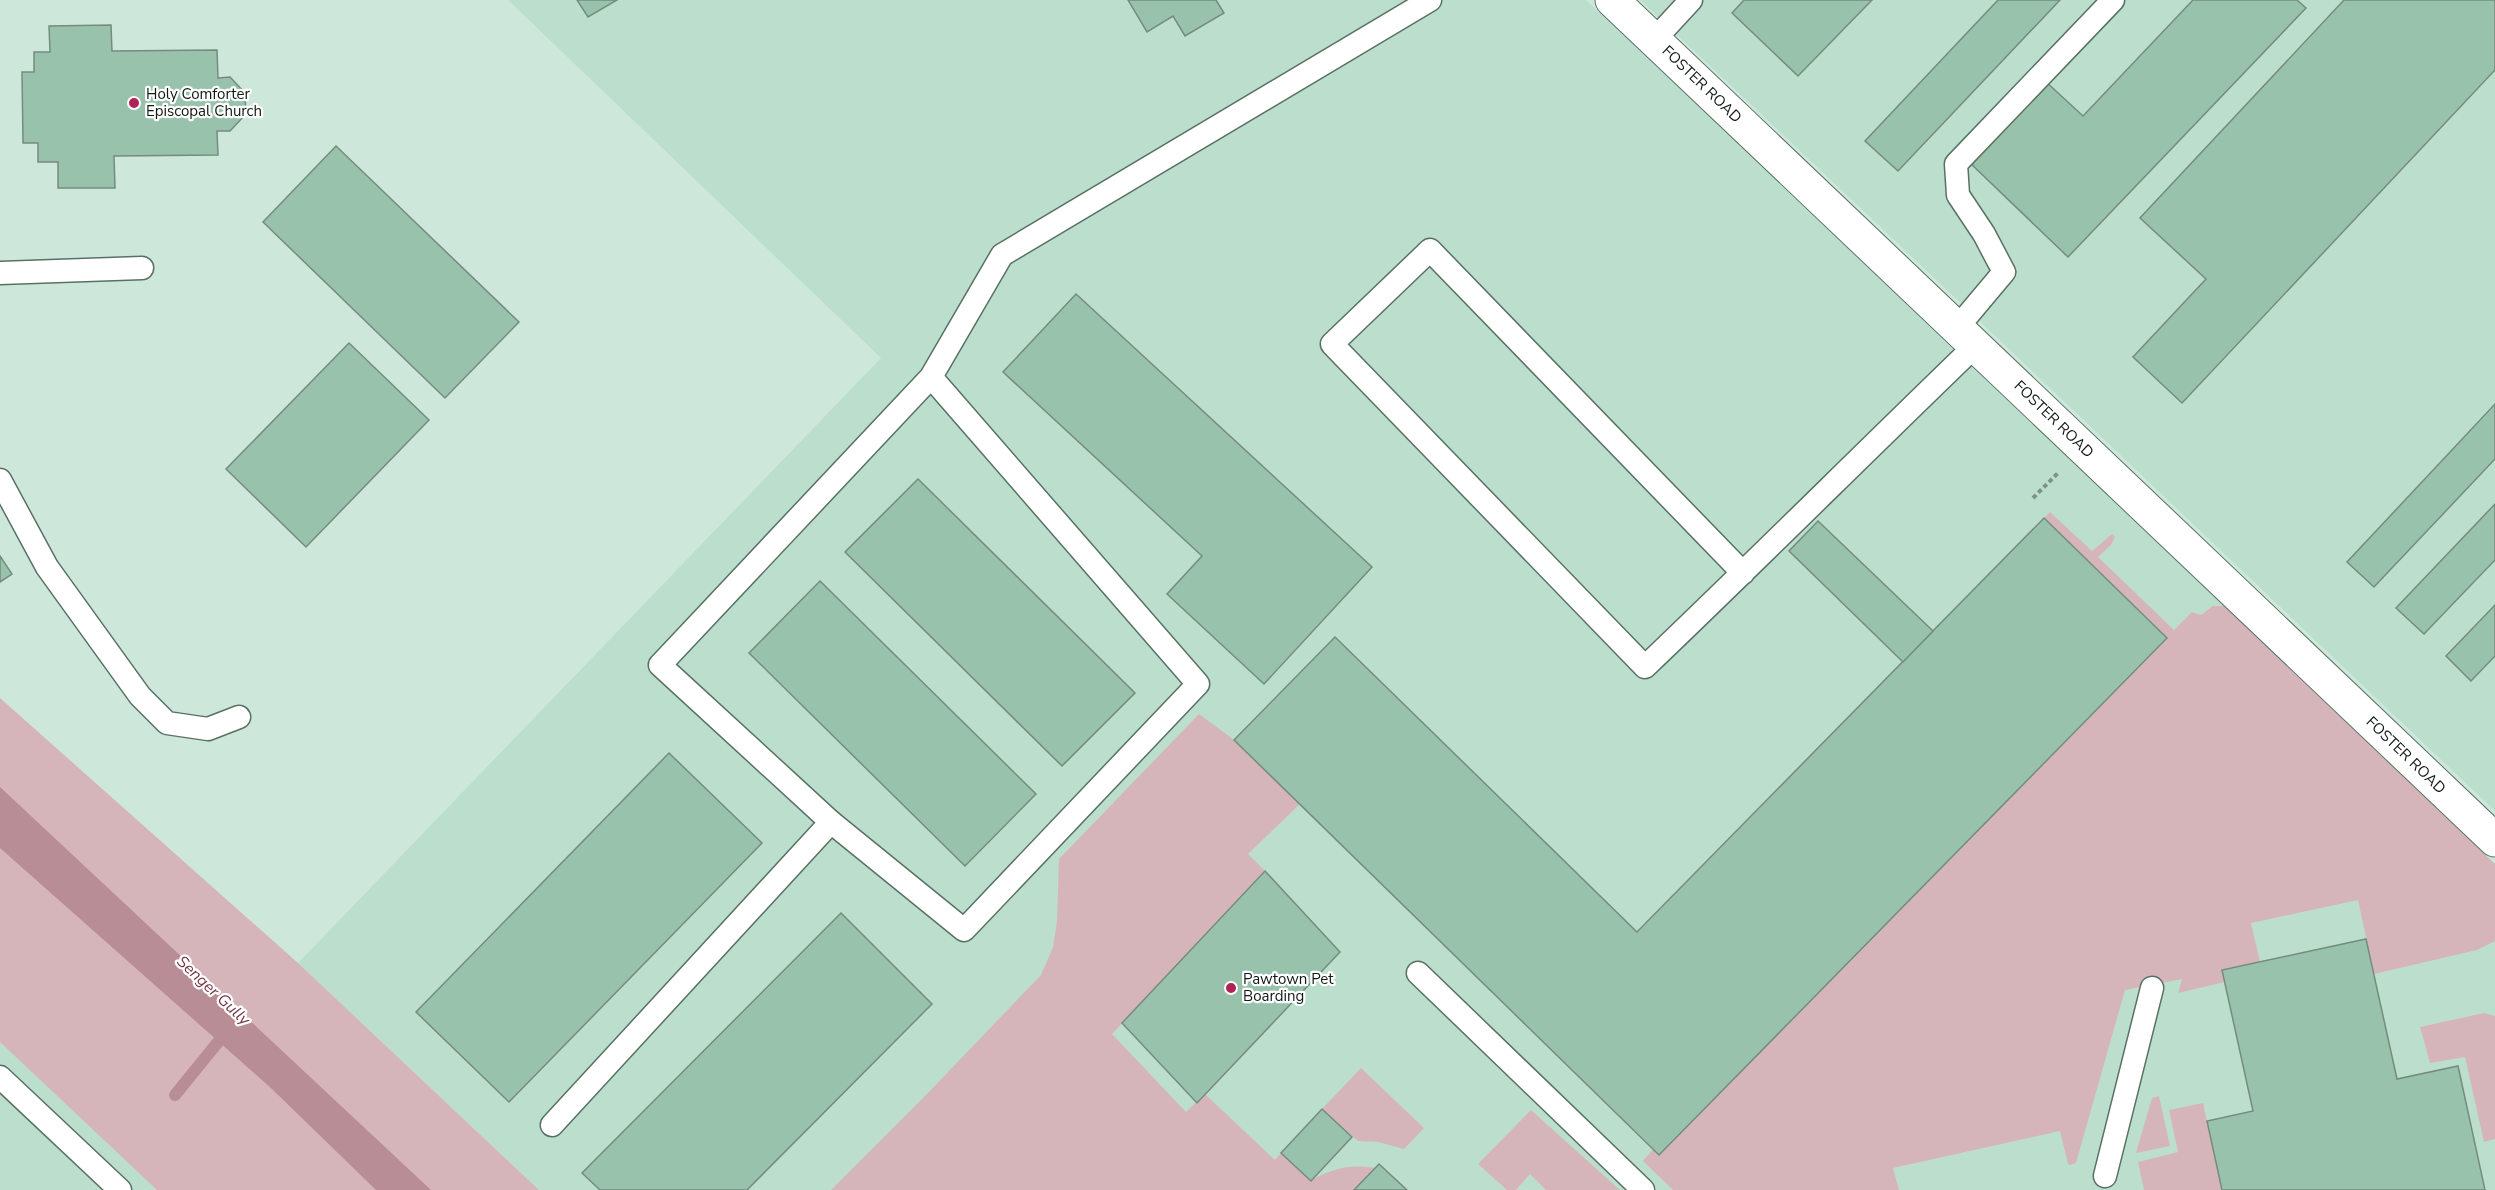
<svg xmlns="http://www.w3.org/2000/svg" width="2495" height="1190" viewBox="0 0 2495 1190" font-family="'Nunito Sans',sans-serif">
<rect width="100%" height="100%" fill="#cde8da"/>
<g fill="#bcdfcd">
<polygon points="508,0 1586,0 2495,864 2495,1190 539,1190 298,963 881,358"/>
<polygon points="1640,0 2495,0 2495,811 1871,218"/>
<polygon points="0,949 257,1190 0,1190"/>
</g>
<g fill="#d6b5ba">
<polygon points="2050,512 2092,551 2112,534 2115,537 2111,545 2098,557 2174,630 2192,612 2201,615 2213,606 2224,606 2495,864 2495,941 2477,950 2374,974 2358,900 2251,923 2260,962 2222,970 2225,982 2178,993 2182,979 2125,990 2076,1163 2070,1165 2068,1164 2060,1131 1893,1168 1899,1190 1673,1190 1643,1161 1653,1149 1659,1154 2167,639 2044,518"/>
<polygon points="0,698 298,963 539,1190 157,1190 0,1042"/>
<path d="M 1199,714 L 1234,740 L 1300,804 L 1248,854 L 1265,871 L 1112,1034 L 1186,1112 L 1205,1094 L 1275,1160 L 1281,1153 L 1311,1180 C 1336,1168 1347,1164 1376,1168 L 1354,1190 L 831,1190 L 925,1096 L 1041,975 L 1053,947 L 1057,921 L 1059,859 Z"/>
<polygon points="2484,1013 2495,1016 2495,1139 2484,1142 2465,1057 2430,1063 2420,1027"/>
<polygon points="1361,1068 1424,1128 1404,1149 1378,1142 1358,1141 1322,1109"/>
<polygon points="2159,1096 2170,1146 2136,1153 2152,1098"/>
<polygon points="2203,1103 2222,1190 2144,1190 2138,1162 2178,1152 2169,1110"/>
<polygon points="1531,1110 1620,1190 1546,1190 1530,1174 1516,1190 1507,1190 1478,1164"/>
</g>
<polygon fill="#b88d95" points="0,787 431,1190 376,1190 271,1088 0,848"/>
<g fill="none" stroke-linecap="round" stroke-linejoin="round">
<polyline stroke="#b88d95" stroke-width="12" points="175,1095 227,1031"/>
</g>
<g fill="#99c2ad" stroke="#748c7f" stroke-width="1.5">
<polygon points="577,0 617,0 588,17"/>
<polygon points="1128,0 1216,0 1224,13 1185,36 1173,16 1147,32"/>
<polygon points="1744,0 1872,0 1798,76 1732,13"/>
<polygon points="1998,0 2060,0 1898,171 1865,141"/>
<polygon points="2193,0 2297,0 2306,8 2068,257 1968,161 2044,80 2083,116"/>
<polygon points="2344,0 2495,0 2495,70 2182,403 2133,357 2206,279 2140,218"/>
<polygon points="111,25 112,51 217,50 218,78 230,77 245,93 246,114 230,131 217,131 218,155 114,156 115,188 58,188 58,162 38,162 38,143 23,143 22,72 34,72 34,52 50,52 49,26"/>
<polygon points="336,146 519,322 445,398 263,222"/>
<polygon points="1076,294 1372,567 1264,684 1167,594 1202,556 1003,372"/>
<polygon points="349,343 429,420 306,547 226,469"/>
<polygon points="2495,404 2495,459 2374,587 2347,562"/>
<polygon points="918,479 1135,693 1062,766 845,552"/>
<polygon points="2495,504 2495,560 2424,634 2396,608"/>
<polygon points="2044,518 2167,638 1659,1155 1234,740 1335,637 1637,932"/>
<polygon points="1818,521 1933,631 1903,662 1789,551"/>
<polygon points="0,556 12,574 0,582"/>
<polygon points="820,581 1036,794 965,866 749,653"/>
<polygon points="2495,605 2495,656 2471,681 2446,656"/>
<polygon points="669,753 762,843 509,1102 416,1012"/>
<polygon points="1265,871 1340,952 1197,1103 1122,1023"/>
<polygon points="841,913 932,1004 747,1190 600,1190 582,1173"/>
<polygon points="2366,939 2397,1079 2458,1066 2485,1190 2222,1190 2207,1121 2253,1111 2222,970"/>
<polygon points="1322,1109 1352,1137 1311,1181 1281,1153"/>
<polygon points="1379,1164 1407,1190 1354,1190"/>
</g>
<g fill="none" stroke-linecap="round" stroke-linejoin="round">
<g stroke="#597165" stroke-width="25">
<g id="lane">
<polyline points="1655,39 1691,0"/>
<polyline points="0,273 142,268"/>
<polyline points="1957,328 2004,272 1984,234 1958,195 1956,164 2113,0"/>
<polyline points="931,377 1198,684 964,930 831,822 660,665 931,377 1002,255 1430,0"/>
<polyline points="0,480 47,567 140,696 167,723 208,729 239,717"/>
<path d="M 1743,573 L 1430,250 L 1332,344 L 1645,667 C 1756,561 1865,452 1976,345"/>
<polyline points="1418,973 1643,1190"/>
<polyline points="0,1077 120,1190"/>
<polyline points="552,1125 831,822"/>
<polyline points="2105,1176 2152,988"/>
</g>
</g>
<g stroke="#597165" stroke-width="35">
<polyline id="street" points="1612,0 2495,840"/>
</g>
<polyline stroke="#7f9288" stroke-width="4" stroke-dasharray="4.5 3" stroke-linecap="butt" points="2033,498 2058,473"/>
<use href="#lane" stroke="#fff" stroke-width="22"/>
<use href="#street" stroke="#fff" stroke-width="33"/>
</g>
<g fill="#b12255" stroke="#fff" stroke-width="2">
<circle cx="134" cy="103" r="6"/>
<circle cx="1231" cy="988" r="6"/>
</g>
<g text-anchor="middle" stroke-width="4.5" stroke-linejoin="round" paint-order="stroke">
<g font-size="15" fill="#101914" stroke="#fff">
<text transform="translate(1702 84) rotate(44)" y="5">FOSTER ROAD</text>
<text transform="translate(2054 419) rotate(44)" y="5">FOSTER ROAD</text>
<text transform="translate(2406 755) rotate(44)" y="5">FOSTER ROAD</text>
</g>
<g font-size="15" fill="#101914" stroke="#fff" text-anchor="start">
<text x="146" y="99">Holy Comforter<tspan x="146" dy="17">Episcopal Church</tspan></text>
<text x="1243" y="984">Pawtown Pet<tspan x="1243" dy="17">Boarding</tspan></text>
</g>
<g font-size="16" font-style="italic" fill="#743a48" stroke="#fff">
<text transform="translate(214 990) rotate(43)" y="6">Senger Gully</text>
</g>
</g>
</svg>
